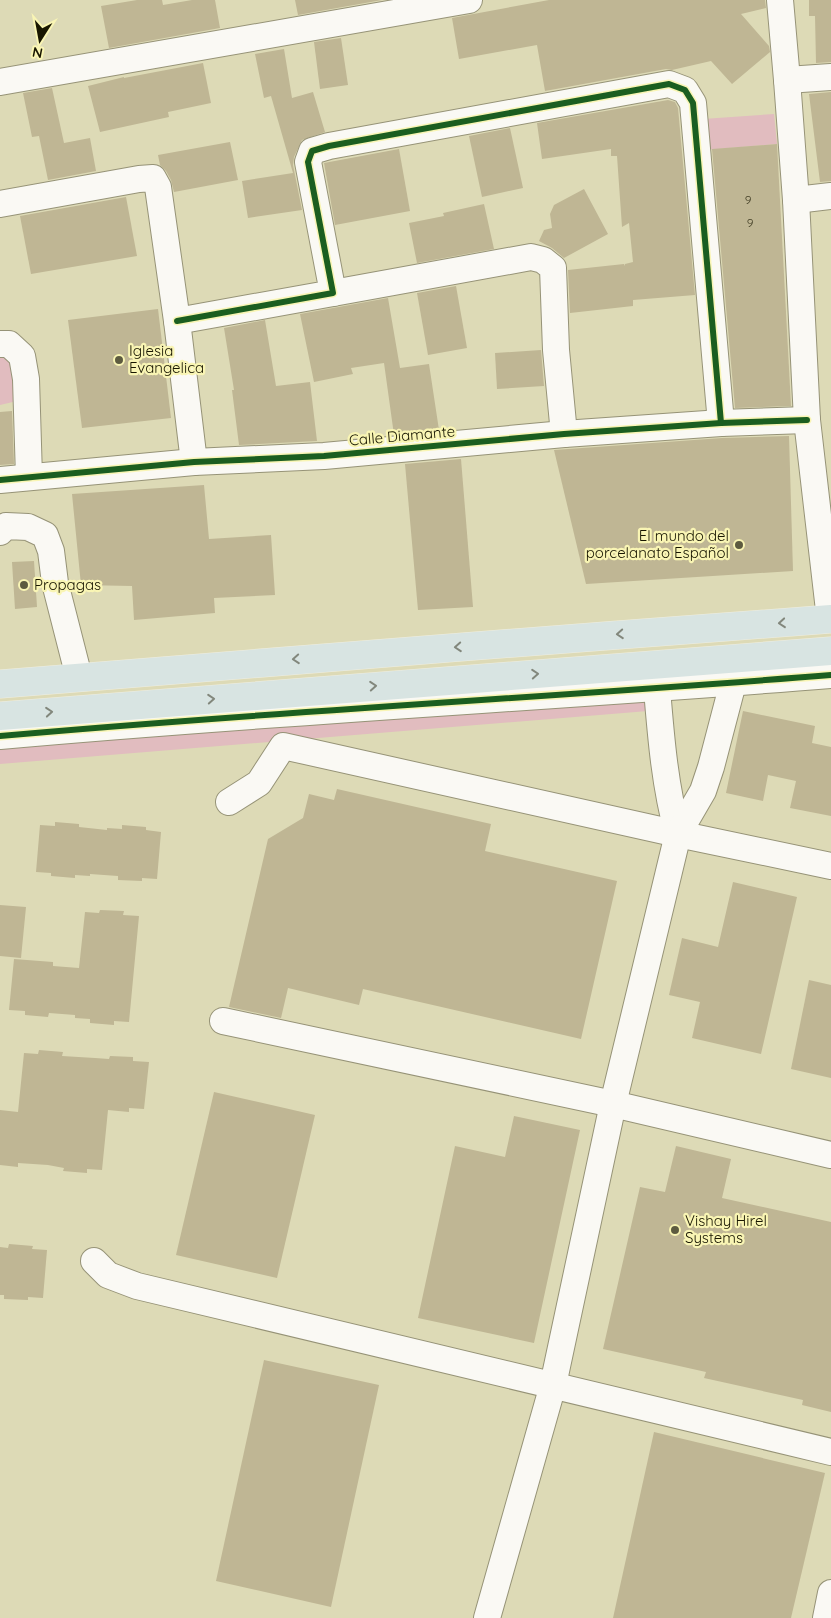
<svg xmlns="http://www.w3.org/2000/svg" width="831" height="1618" viewBox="0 0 831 1618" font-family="Quicksand,sans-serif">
<rect width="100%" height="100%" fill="#dddab6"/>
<g fill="#e1bcbf">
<polygon points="774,114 777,144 706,150 703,119"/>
<polygon points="0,354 9,360 17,401 0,405"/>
<polygon points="642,667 648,711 0,764 0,717"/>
</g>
<g fill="#bfb694">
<polygon points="137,0 162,0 163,5 192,0 215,0 220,28 109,48 101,6"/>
<polygon points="295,0 382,0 298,15"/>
<polygon points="549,0 765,0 766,8 741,14 769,46 770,52 732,84 711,61 672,70 666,69 545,91 537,45 459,59 452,18"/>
<polygon points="809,0 831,0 831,62 816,63 815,16 809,16"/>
<polygon points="341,38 348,85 320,89 314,42"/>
<polygon points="284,49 292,98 313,92 325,132 302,140 294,157 293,165 302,210 248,218 242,181 293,173 271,96 264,98 255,54"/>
<polygon points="203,63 211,103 168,112 169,117 100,132 88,86 124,77 124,78"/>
<polygon points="52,88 64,143 90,138 96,171 48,180 39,136 32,137 23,93"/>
<polygon points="831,92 831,181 820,182 809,94"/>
<polygon points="668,100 675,102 678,108 695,295 633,300 633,306 570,313 568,270 624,264 625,266 625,264 633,262 629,223 622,227 617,156 611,156 611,149 542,159 537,123"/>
<polygon points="510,128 523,188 482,197 469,136"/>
<polygon points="230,142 238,180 174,192 171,180 166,171 160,165 158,155"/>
<polygon points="777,144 791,406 735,408 712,149"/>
<polygon points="399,149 410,211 335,225 324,163"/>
<polygon points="584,189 608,234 564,258 552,248 539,241 544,230 552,228 550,214 554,205"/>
<polygon points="126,197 137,256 31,274 20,216"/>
<polygon points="484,204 494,249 417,263 409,223 444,216 443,213"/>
<polygon points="456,286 467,348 428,355 417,293"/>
<polygon points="388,298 400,368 429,364 439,430 394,435 384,363 351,368 353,374 314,382 300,314"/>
<polygon points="158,309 171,418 82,428 68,320"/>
<polygon points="265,320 276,386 310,382 317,441 239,445 232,390 234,390 224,328"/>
<polygon points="541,350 544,386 497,389 495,353"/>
<polygon points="12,411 14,464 0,465 0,412"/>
<polygon points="789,436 793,571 586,584 554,450 722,438"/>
<polygon points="461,459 473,607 418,610 405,464"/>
<polygon points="204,485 209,539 271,535 275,595 214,598 215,613 134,620 132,586 81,585 72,494"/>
<polygon points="34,561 37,607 15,609 12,562"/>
<polygon points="743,711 815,726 812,743 831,747 831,816 790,808 796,781 768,775 763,801 726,793"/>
<polygon points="337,789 491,824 485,851 617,881 581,1039 363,989 359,1005 288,988 281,1018 229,1007 268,839 303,818 309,794 334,800"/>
<polygon points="55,822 79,824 79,827 107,830 107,828 122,829 122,825 146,827 146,830 161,832 157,879 142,878 142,881 118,880 118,876 90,874 90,876 75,875 75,878 51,876 51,873 36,872 40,825 55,826"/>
<polygon points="733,882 797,897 761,1054 692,1038 700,1002 669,995 682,938 718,947"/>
<polygon points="0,905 26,907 21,958 0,956"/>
<polygon points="100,910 124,911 123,915 139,916 129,1022 114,1021 114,1025 90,1023 90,1019 75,1018 75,1015 49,1013 48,1017 25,1015 25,1011 9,1010 14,959 53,962 53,966 79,968 85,912 99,913"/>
<polygon points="809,980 831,985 831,1078 791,1069"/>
<polygon points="39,1050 63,1052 62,1056 95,1058 109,1059 110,1056 133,1057 133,1061 149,1062 144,1109 129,1108 129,1112 108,1110 102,1170 87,1169 87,1173 63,1171 64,1168 48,1165 18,1163 18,1167 0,1165 0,1110 18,1112 24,1053 38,1054"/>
<polygon points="214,1092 315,1115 277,1278 176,1255"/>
<polygon points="514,1116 580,1130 534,1343 418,1318 455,1146 505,1157"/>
<polygon points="676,1146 731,1159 722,1198 831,1222 831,1412 802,1405 803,1400 704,1378 706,1372 603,1349 640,1187 665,1192"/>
<polygon points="9,1244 33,1246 32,1249 47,1250 43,1298 28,1297 28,1300 4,1299 4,1295 0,1295 0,1247 8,1248"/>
<polygon points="264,1360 379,1385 331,1607 216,1581"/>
<polygon points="654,1432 825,1473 791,1618 613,1618"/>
</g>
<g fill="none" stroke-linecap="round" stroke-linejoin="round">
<g stroke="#969377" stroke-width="28">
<g id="minor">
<polyline points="780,0 787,80 796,200 807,420 830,619"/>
<polyline points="787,80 831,77"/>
<polyline points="0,82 469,0"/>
<polyline points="796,200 831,196"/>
<polyline points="0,204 139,179 153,178 158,187 177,321 194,462"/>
<polyline points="333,293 531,257 543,260 553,268 556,350 564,434"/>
<polyline points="177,321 333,293 308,162 312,151 329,146 669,84 685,90 693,103 721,423"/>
<polyline points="0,344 9,344 22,356 26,379 29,477"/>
<polyline points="0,480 194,462 324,456 564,434 721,423 807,420"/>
<polyline points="0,532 6,526 28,527 45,535 51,551 55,583 79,677"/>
<path d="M 657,689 C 661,738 665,787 678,834"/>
<path d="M 0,736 C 277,711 554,697 831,675"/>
<polyline points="229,802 259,783 283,746 678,834 831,866"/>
<polyline points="223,1021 613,1104 831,1155"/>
<polyline points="94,1261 108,1275 137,1286 831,1452"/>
<polyline points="487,1618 553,1385 613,1104 678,834 703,791 711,767 733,683"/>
<polyline points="826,1618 831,1593"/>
</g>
</g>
<g stroke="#f0eede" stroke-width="29">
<g id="major">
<path d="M 0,684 C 206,666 412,651 618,635 C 689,629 760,625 831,619"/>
<polyline points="0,716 831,651"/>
</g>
</g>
<use href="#minor" stroke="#faf9f4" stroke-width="26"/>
<use href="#major" stroke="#d8e4e2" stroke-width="28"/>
<g stroke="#f9f5b4" stroke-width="9">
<g id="cycleway">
<polyline points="177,321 333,293 308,162 312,151 329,146 669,84 685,90 693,103 721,423"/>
<polyline points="0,480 194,462 324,456 564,434 721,423 807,420"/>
<path d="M 0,736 C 277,711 554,697 831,675"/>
</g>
</g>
<use href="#cycleway" stroke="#1b5e20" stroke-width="6"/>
</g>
<defs><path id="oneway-chevron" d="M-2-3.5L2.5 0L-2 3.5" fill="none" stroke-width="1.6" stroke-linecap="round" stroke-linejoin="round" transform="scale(1.25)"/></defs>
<g stroke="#82877c">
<use href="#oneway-chevron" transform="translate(782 623) rotate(175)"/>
<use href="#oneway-chevron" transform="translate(620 634) rotate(176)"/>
<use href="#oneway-chevron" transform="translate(458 647) rotate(176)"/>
<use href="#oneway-chevron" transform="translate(296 659) rotate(176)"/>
<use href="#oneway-chevron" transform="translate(535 674) rotate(-4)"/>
<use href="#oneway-chevron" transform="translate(373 686) rotate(-4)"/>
<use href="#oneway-chevron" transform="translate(211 699) rotate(-4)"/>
<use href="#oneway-chevron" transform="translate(49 712) rotate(-5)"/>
</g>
<g fill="#5d5b40" stroke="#f9f5b4" stroke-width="2">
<circle cx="119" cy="360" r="5"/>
<circle cx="739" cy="545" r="5"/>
<circle cx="24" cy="585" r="5"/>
<circle cx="675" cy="1230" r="5"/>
</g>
<g text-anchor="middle" stroke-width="4.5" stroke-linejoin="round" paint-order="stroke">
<g font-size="12" fill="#423e25">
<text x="748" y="204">9</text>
<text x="750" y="227">9</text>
</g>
<g font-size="15" fill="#181600" stroke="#f9f5b4" text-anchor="start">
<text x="129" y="356">Iglesia<tspan x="129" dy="17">Evangelica</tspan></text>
<text x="729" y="541" text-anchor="end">El mundo del<tspan x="729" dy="17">porcelanato Español</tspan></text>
<text x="34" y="590">Propagas</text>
<text x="685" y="1226">Vishay Hirel<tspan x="685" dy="17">Systems</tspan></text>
</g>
<g font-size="15" fill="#181600" stroke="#f9f5b4">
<text transform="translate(402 436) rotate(-5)" y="5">Calle Diamante</text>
</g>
</g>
<g transform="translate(40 40) rotate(191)" stroke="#f9f5b4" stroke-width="4" paint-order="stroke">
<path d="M0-4L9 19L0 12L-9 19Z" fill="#181600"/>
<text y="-8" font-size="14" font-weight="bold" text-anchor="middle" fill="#181600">N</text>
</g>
</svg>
